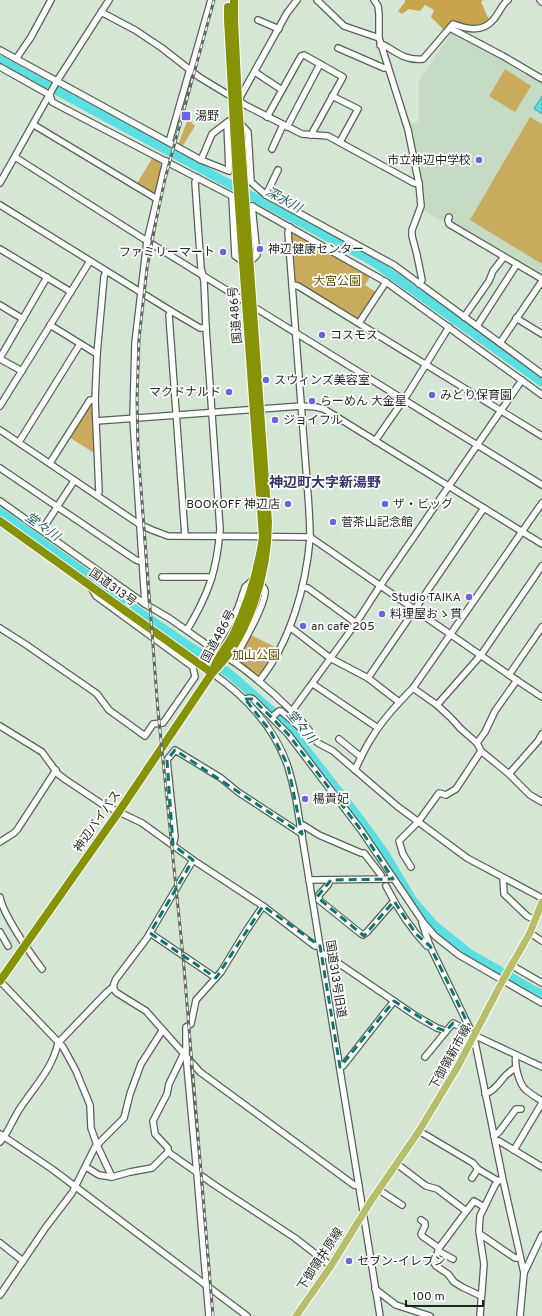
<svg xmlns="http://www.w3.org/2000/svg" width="542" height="1316" viewBox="0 0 542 1316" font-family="Overpass,'Noto Sans JP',sans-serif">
<rect width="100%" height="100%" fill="#d5e6d4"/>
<polygon fill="#c6dbc4" points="453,31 503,58 516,69 542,83 542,276 454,223 439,220 423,210 425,197 409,124 419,121 419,80"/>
<g fill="#caab5e">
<polygon points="505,69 531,86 515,112 489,96"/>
<polygon points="530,117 542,124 542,264 470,220"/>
<polygon points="188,119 195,126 182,147 178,145"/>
<polygon points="153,157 163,162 155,195 152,195 136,185"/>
<polygon points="291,231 371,275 365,285 377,293 361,318 357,319 295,281 290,233"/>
<polygon points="88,406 93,408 94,453 69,437"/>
<polygon points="251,635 277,648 262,676 256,677 238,663 237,659"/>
</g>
<path fill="#c8a54d" d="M 405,0 L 483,0 L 481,2 L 489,20 C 472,30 469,28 450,23 L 444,30 L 431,17 L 434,10 L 425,5 L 420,11 L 409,9 L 402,14 L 398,11 L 405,2 Z"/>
<polygon fill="#5adee2" stroke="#48a6a8" points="542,96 542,114 534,109"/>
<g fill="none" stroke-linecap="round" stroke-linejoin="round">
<g stroke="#5adee2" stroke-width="9">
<polyline points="0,60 374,262 542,382"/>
<polyline points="0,512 142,614 230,674 280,718 294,734 359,818 385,854 413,901 434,925 470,954 542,995"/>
</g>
<g stroke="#556354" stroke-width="8">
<g id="minor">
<polyline points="317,0 344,26 379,38"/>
<polyline points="374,0 378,6 379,14 379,38 408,130 419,184 421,206 412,230 412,236 417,255 422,280 419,284"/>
<polyline points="540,0 542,2"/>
<polyline points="101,12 135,30 162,48 199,77 247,106 302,134 328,136 414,183 419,184"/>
<polyline points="258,20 279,29"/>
<polyline points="450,28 503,56 542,79"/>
<path d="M 380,45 L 384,45 C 397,53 407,61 423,59 L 453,24 C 467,29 482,33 493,20 C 499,14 501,5 508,0"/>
<polyline points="338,48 384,68 388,68"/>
<polyline points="0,50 201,160 229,171 227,123"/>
<polyline points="16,59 31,37 51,0"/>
<polyline points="0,67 50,95 52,102 232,196 235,256 243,261"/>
<polyline points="191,70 211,0"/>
<polyline points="255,72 282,90"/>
<polyline points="332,96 358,109 340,142"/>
<polyline points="238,101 287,13 297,0"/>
<polyline points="267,117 301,56 304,55 343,77 311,135"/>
<polyline points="240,123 248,132 251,182 266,195 394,265 542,374"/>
<polyline points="34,125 157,199"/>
<polyline points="287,127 320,64"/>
<polyline points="169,142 190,69"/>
<polyline points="272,149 283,125"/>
<polyline points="15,157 147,241 542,485"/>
<polyline points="201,160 212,134 229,121"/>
<polyline points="0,183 57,81 109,0"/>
<polyline points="266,195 278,170"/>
<polyline points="0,205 171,311 200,328 206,328"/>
<polyline points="252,206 386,282 542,395"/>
<polyline points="449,217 448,220 449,224 542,279"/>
<polyline points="0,249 71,292"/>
<polyline points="249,263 257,255 252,206"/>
<polyline points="293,285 298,286 542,436"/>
<polyline points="0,305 23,319"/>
<polyline points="171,311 169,315 185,536"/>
<polyline points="464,317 489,281 493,271 504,257"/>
<polyline points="516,318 542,334"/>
<polyline points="359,323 386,282"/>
<polyline points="50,325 97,354"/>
<polyline points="477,326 517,264"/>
<polyline points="500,343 542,281"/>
<polyline points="0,358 47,277"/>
<polyline points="0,359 22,371"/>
<polyline points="0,406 90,261"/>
<polyline points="96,421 301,406 316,407 324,409 542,544"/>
<polyline points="0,430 139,524 152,530 168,536 310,537 509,675 542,627"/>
<polyline points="375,441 407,395 449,327"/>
<polyline points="19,442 80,344"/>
<polyline points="50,463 90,400 95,400"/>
<polyline points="0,468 136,560 142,562"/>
<polyline points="97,495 99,492 95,400 97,354 104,277 106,271"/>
<polyline points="0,501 145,604 169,618 216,651"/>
<polyline points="42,530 74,481"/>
<polyline points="162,577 212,577"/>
<polyline points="302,587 308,588 356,623"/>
<polyline points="145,604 133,419 135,343 147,241 166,161"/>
<polyline points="290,627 330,658 368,678 399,702"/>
<polyline points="0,628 25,644 93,691 97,694 109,710 145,736 153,724 163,723 195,677 193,667 96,596 92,589"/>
<path d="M 187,630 C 208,595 217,571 220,529 L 206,328 L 204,281 L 201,268 L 195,182 L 198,178"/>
<polyline points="214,650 227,628 238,608 245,587 254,579"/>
<path d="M 231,660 C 247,670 261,683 275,695 C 288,708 303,720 313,736"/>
<path d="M 233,661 C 241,647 266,605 265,591 C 265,588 262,586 260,583"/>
<path d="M 212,673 C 245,696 275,728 288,767 C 291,777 294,789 296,799 L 380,1316"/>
<polyline points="509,675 542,697"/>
<polyline points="368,678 484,508"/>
<path d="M 259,681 C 290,643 306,587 310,538 C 310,524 309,509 308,495 L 288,232 L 290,227"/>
<polyline points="313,684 378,728"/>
<polyline points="413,688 437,705 450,717 461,729 477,743 481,751 509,774 530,795 542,802"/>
<polyline points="245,699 250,698 253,699 288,734 361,830 423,922 435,936 459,955 542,1003"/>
<polyline points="437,705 481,655 542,566"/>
<polyline points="292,711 356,623 380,586 522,380"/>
<polyline points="272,717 279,711 281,711 318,743 333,751 397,806 467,858 542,898"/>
<polyline points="0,726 42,752 58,774 66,780 102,804 142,823 193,860 263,906 315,946 320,946"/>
<polyline points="339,739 361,757"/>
<polyline points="477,743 485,732 495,711 517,680"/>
<path d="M 355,770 C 360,759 365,748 371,739 C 382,720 398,703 413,688 L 542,503"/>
<polyline points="509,774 538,741 542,734"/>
<polyline points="300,826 303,825 319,835 361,853 364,853 381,875"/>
<polyline points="0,842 14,833 17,830 56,770"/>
<polyline points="173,845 175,837 167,760 175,750 221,778 238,792 302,834"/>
<path d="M 193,860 L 147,938 L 116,979 C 113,985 112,988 117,993 L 146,1011 L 200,1072 L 354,1185 L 359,1186"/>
<polyline points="411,867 403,854 399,841 418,822 439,793 446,795 456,789 481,751"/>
<polyline points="503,878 504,894 527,916 535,920"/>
<polyline points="309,880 393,879"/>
<polyline points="330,880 328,885 319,895 319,900 360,933 363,935 367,932 394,901"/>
<path d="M 386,886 C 397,908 410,928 427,946 L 430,946"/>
<path d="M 0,897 C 3,915 30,953 42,969"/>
<polyline points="422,923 430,946 474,1037 503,1180 524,1273 520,1316"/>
<polyline points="0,932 8,946"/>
<polyline points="150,933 216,978"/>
<polyline points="530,933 542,941"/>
<polyline points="321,953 328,956 416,1016 437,1028 446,1031"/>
<polyline points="511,965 542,983"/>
<polyline points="0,981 63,1047 76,1071 90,1105 91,1128 97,1145 112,1177"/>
<polyline points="474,1037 478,1037 542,1067"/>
<path d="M 516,1055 C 514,1065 519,1084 526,1090 C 531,1094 537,1098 542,1101"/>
<polyline points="425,1057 453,1023 468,1031 472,1030"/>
<polyline points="340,1067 343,1066 394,1001"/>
<path d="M 485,1094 C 500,1089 501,1074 516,1068"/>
<polyline points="419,1131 473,1163 478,1169 498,1181 500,1180"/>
<polyline points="0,1134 52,1169 247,1316"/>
<polyline points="494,1136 499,1132 516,1109 521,1109"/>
<polyline points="495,1141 499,1141 542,1167"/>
<path d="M 0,1142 C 8,1133 12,1121 19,1110 C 33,1088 52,1070 58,1043 L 107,992 L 113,987"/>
<polyline points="514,1150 542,1103"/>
<polyline points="168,1152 168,1148 155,1134 153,1121 167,1094 169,1084 184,1053"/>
<polyline points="397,1164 426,1186 437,1189 466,1211"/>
<polyline points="86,1167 99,1175 112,1177 130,1172 152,1168 168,1152 216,1186 295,1238 331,1266"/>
<polyline points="472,1178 478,1169"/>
<polyline points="379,1190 402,1205"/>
<polyline points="421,1220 425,1223 425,1226 421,1234 422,1236 439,1248"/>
<polyline points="480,1234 515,1258 520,1258"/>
<polyline points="0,1243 23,1261"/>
<polyline points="438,1251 453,1259"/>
<polyline points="524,1273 542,1235"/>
<polyline points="375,1289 396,1305 430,1316"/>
<polyline points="0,1295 46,1227 72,1193 95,1147 124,1118 130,1094 141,1064 162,1031"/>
<polyline points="481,1296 462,1287 454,1282 448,1274 436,1266 434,1263 439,1248 474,1201 484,1207"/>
<polyline points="209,1316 197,1174 186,1055 186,1027 191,1024 196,1000 221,972 246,931 263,906"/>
<polyline points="480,1316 484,1264 479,1231 480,1216 495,1185 498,1181"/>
</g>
</g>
<g stroke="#fff" stroke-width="9">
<polyline id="major" points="296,1316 331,1266 371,1201 419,1131 457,1068 503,980 530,933 542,902"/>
</g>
<g stroke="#fff" stroke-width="10">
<g id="highway">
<polyline points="0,521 212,673"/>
<path d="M 213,670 C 217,657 227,647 233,635 C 248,604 258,571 263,537 L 237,179 L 228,20 L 228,7"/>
<path d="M 0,981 L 118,813 L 212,673 C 249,638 268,572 268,522 L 238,101 L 234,20 L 234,0"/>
</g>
</g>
<use href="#minor" stroke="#fff" stroke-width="5.5"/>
<use href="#major" stroke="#b7be6a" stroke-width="7"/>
<use href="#highway" stroke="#879306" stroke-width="8"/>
<g stroke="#606a5f" stroke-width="3">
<polyline id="rail" points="213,1316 183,956 158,711 138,449 137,398 139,339 147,268 156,221 165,179 214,0"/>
</g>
<use href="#rail" stroke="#fff" stroke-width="1.5" stroke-dasharray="4.5" stroke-linecap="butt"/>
</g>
<path fill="none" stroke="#0f766e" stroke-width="3" stroke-dasharray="8 5" stroke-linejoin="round" d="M 245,699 L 253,699 L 288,734 L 361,830 L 393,879 L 331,880 L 317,897 L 364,936 L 394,901 L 416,934 L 430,946 L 471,1030 L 453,1023 L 446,1031 L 437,1028 L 394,1001 L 340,1067 L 320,946 L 263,906 L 216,978 L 150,933 L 193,860 L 173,845 L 167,760 L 175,750 L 302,834 L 288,766 L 271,732 Z"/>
<g fill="#6c65df" stroke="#fff" stroke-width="1.5">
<rect x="181" y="111" width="10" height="10" rx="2"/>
<circle cx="479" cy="160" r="4"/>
<circle cx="260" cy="249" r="4"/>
<circle cx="223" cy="252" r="4"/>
<circle cx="322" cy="335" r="4"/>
<circle cx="266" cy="380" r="4"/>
<circle cx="229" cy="392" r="4"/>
<circle cx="432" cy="395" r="4"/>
<circle cx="312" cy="401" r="4"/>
<circle cx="275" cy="420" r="4"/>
<circle cx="288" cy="504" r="4"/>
<circle cx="385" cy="504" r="4"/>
<circle cx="333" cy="522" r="4"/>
<circle cx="469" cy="597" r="4"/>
<circle cx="382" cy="614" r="4"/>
<circle cx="303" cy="626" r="4"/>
<circle cx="305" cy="799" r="4"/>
<circle cx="349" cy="1261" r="4"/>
</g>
<g text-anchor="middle" stroke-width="3.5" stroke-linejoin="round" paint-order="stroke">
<g font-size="12" fill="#1f251f" stroke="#fff" text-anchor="start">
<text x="195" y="120">湯野</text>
<text x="471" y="164" text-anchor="end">市立神辺中学校</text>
<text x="268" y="253">神辺健康センター</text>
<text x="215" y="256" text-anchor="end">ファミリーマート</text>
<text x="330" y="339">コスモス</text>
<text x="274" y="384">スウィンズ美容室</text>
<text x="221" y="396" text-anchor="end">マクドナルド</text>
<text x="440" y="399">みどり保育園</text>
<text x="320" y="405">らーめん 大金星</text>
<text x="283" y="424">ジョイフル</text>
<text x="280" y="508" text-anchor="end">BOOKOFF 神辺店</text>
<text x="393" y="508">ザ・ビッグ</text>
<text x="341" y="526">菅茶山記念館</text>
<text x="461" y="601" text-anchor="end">Studio TAIKA</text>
<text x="390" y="618">料理屋おゝ貫</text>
<text x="311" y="630">an cafe 205</text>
<text x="313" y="803">楊貴妃</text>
<text x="357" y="1265">セブン-イレブン</text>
</g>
<g font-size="12" fill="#674f09" stroke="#fff">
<text x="337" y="285">大宮公園</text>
<text x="256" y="659">加山公園</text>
</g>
<g font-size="12" fill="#1f251f" stroke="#fff">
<text transform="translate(235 315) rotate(-95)" y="4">国道486号</text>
<text transform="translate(113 587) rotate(36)" y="4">国道313号</text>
<text transform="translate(218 636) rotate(-62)" y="4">国道486号</text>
<text transform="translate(97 821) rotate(-55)" y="4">神辺バイパス</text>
<text transform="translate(336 979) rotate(81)" y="4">国道313号旧道</text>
<text transform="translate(450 1057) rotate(-61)" y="4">下御領新市線</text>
<text transform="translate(320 1259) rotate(-57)" y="4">下御領井原線</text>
</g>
<g font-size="13" font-style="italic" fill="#275e60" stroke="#fff">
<text transform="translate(284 199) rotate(28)" y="5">深水川</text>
<text transform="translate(43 526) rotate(35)" y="5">堂々川</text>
<text transform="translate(302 726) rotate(51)" y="5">堂々川</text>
</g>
<g font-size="14" font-weight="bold" fill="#36346f" stroke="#fff">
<text x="325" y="487">神辺町大字新湯野</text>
</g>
</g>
<path d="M406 1300v6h77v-6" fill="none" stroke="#1f251f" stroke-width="2"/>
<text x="412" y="1300" font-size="12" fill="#1f251f" stroke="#ffffff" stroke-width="3" paint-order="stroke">100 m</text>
</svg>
